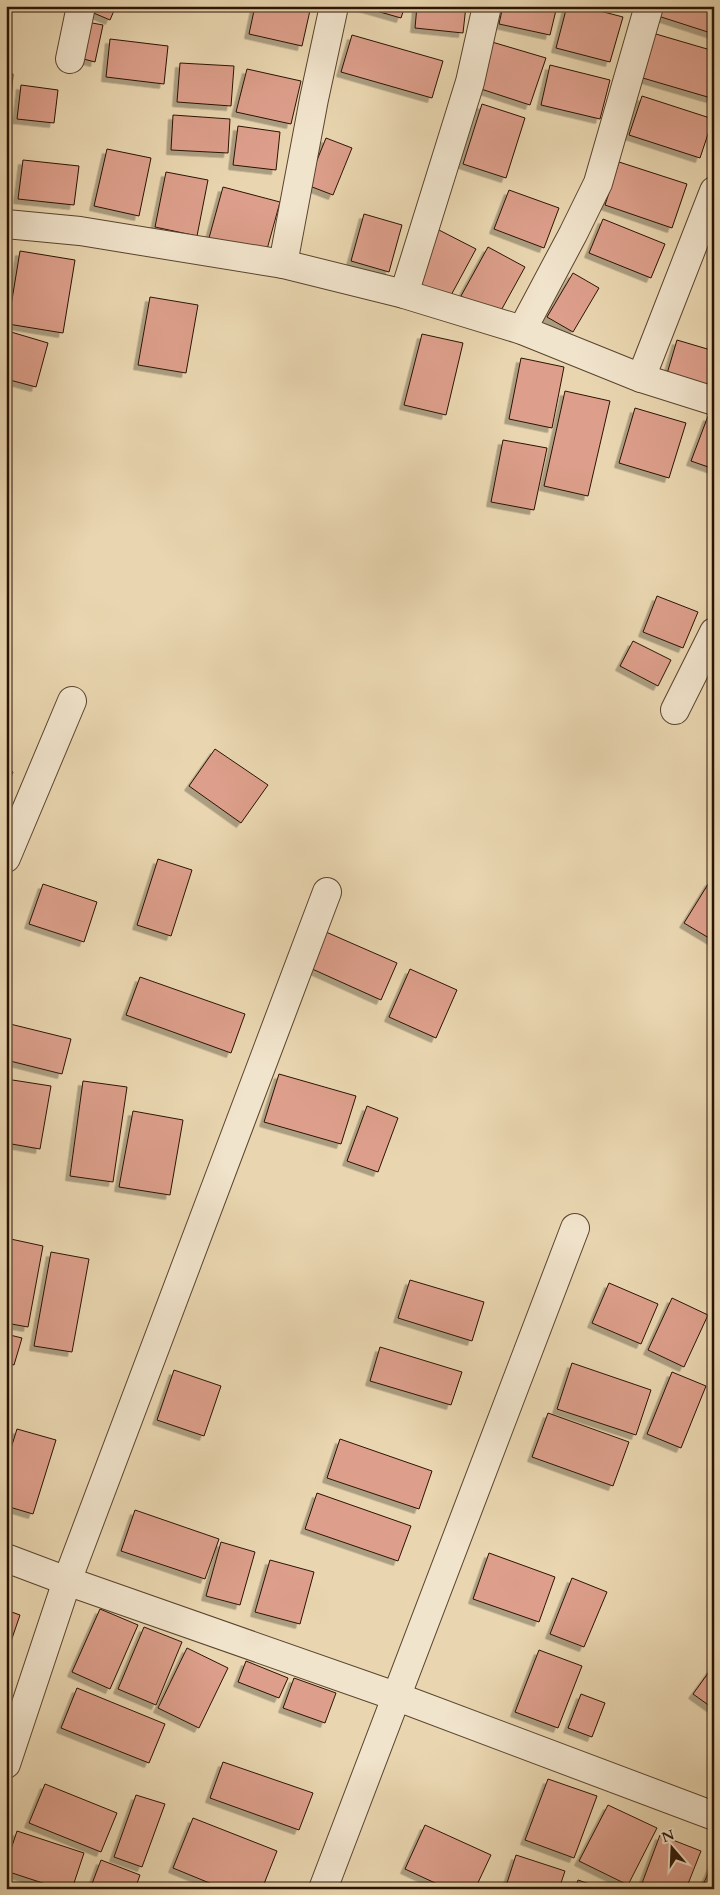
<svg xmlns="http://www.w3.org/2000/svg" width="720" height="1895" viewBox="0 0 720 1895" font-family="Cardo,serif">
<defs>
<filter id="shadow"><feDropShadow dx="-4.5" dy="4.5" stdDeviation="0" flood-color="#0004"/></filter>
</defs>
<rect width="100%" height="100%" fill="#e9d6b0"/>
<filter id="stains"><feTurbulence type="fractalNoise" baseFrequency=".004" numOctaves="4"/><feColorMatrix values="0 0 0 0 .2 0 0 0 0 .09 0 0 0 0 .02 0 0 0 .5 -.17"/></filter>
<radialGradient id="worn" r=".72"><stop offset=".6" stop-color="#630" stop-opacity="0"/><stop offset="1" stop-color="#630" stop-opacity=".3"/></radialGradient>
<g fill="#dd9f8b" stroke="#2b1303" filter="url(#shadow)">
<polygon points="91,6 116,6 110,20 89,11"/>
<polygon points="255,6 311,6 302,46 249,34"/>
<polygon points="359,6 405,6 401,18"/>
<polygon points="417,6 466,6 463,33 415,28"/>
<polygon points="503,6 557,6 550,35 499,24"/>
<polygon points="567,6 581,6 623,17 610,62 556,48"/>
<polygon points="658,6 714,6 714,34 655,15"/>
<polygon points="87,22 103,25 95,62 80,58"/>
<polygon points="649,32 714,51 714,90 711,98 636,76"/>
<polygon points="352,35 443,61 432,98 341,72"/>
<polygon points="110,39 168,46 164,84 106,77"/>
<polygon points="492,42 546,58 530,105 478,88"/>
<polygon points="180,63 234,66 231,106 177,102"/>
<polygon points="550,65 610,80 600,119 541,105"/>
<polygon points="247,69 301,81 291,124 236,112"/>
<polygon points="6,73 13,74 10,115 6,114"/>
<polygon points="21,85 58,90 54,123 17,119"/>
<polygon points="642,96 713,119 700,158 629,135"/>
<polygon points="482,104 525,118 506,178 463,164"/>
<polygon points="173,115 230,119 228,153 171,150"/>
<polygon points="238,126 280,132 276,170 233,165"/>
<polygon points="326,138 352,148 333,195 307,185"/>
<polygon points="107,149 151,158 139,216 94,206"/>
<polygon points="23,160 79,166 74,205 18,199"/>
<polygon points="619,162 687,184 672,228 605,205"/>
<polygon points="166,172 208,180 197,236 155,227"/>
<polygon points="223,187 280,202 266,253 209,238"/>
<polygon points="509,190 559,208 544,248 494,229"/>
<polygon points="364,214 402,225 389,272 351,261"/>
<polygon points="603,219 665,244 651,278 589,253"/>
<polygon points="437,229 476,249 449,299 410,278"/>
<polygon points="488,247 525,267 498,316 461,296"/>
<polygon points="20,251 75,260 63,333 8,324"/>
<polygon points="573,273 599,288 573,332 547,317"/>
<polygon points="150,297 198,305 186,373 138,365"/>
<polygon points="11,332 48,343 36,387 6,379 6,348"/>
<polygon points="422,334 463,343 446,415 404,405"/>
<polygon points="677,340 714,351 714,381 711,390 666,377"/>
<polygon points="521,358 564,367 552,428 509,419"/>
<polygon points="565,391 610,401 588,496 544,486"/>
<polygon points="635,408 686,423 669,478 619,463"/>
<polygon points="708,416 714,418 714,469 691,461"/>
<polygon points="503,440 547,448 534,510 491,502"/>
<polygon points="657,596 698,612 683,648 643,632"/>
<polygon points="633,641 671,660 658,686 620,666"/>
<polygon points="215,749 268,785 241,823 189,786"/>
<polygon points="6,769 13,772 6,789"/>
<polygon points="158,859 192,870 171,936 137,925"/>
<polygon points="710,881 714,883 714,941 684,923"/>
<polygon points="43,884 97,902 84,942 29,924"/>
<polygon points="326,932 397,963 381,1000 310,968"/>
<polygon points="410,969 457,990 436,1038 389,1017"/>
<polygon points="140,977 245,1014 231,1053 126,1015"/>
<polygon points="6,1023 71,1039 62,1074 6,1060"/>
<polygon points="279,1074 356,1096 341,1144 264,1122"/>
<polygon points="6,1079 51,1086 40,1149 6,1143"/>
<polygon points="83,1081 127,1087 113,1182 70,1176"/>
<polygon points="367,1106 398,1118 378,1172 347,1161"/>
<polygon points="133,1111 183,1120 170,1195 119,1187"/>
<polygon points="6,1238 43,1246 28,1327 6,1323"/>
<polygon points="51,1252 89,1259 72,1352 34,1346"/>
<polygon points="410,1280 484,1302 472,1341 398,1318"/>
<polygon points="609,1283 658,1304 641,1344 592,1323"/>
<polygon points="672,1298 708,1315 684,1367 648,1350"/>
<polygon points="6,1334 22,1338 14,1365 6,1363"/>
<polygon points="380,1347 462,1372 451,1405 370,1381"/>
<polygon points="572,1363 651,1390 636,1435 557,1409"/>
<polygon points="174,1370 221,1386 204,1436 157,1420"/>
<polygon points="672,1372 706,1386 681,1448 647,1434"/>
<polygon points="548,1413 629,1442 613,1486 532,1457"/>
<polygon points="17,1429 56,1440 33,1514 6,1506 6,1464"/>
<polygon points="340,1439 432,1471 419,1509 327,1478"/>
<polygon points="317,1493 411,1526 398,1561 305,1529"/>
<polygon points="135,1510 219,1539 205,1579 121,1551"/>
<polygon points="221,1542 255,1552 240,1605 206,1596"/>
<polygon points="489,1553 555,1577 539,1622 473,1599"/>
<polygon points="270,1560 314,1572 300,1624 255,1612"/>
<polygon points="572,1578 607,1592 584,1647 550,1634"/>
<polygon points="100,1609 138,1625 110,1689 72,1672"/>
<polygon points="6,1610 20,1615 6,1656"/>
<polygon points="144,1627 182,1642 156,1705 118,1689"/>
<polygon points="187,1648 228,1668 199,1728 158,1708"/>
<polygon points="539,1650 582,1666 558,1728 515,1712"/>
<polygon points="246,1661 288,1678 279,1698 238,1682"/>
<polygon points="714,1665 714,1709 693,1694"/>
<polygon points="294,1678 336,1693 325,1723 283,1708"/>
<polygon points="77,1688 165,1724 149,1763 61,1728"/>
<polygon points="581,1694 605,1703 592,1737 568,1728"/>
<polygon points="223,1762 313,1793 299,1830 210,1798"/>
<polygon points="548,1779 597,1796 574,1858 525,1840"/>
<polygon points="45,1784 117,1813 101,1852 29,1823"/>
<polygon points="136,1795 165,1804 142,1867 114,1857"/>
<polygon points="608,1805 657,1828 628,1885 579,1861"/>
<polygon points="193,1818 277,1851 262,1889 224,1889 173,1868"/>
<polygon points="425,1825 491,1855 475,1889 448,1889 405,1869"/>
<polygon points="17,1831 84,1853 72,1889 61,1889 6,1871 6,1864"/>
<polygon points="660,1835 701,1851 686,1889 648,1889 641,1886"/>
<polygon points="516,1855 565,1871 559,1889 505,1889"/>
<polygon points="101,1860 140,1875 135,1889 90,1889"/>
<polygon points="714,1861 714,1889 701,1889"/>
<polygon points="578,1880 604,1889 575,1889"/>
</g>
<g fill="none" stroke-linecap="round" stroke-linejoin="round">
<g stroke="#5a442e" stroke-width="30">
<g id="minor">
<polyline points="70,59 81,6"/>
<polyline points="6,224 80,231 283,264 404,294 522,330 641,378 714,401"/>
<polyline points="283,264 314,99 334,6"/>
<polyline points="404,294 470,82 487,6"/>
<polyline points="522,330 573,234 598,183 649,6"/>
<polyline points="641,378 714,191"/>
<polyline points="675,710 714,632"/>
<polyline points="6,858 72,701"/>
<polyline points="6,1558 67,1581 395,1696 714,1816"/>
<polyline points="6,1764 67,1581 327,892"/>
<polyline points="323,1889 575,1228"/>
</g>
</g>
<use href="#minor" stroke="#f1e4cc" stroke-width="28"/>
</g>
<rect width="720" height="1895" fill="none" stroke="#e9d6b0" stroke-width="25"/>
<rect x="8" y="8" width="705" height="1880" fill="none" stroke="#2b1303" stroke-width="2.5"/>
<rect x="12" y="12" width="695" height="1870" fill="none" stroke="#2b1303"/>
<g transform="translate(672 1848) rotate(341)" stroke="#f1e4cc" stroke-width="4" paint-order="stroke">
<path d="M0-4L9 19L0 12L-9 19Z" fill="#2b1303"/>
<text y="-8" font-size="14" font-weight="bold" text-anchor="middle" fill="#2b1303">N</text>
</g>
<rect width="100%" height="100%" filter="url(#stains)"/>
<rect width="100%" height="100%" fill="url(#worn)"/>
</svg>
